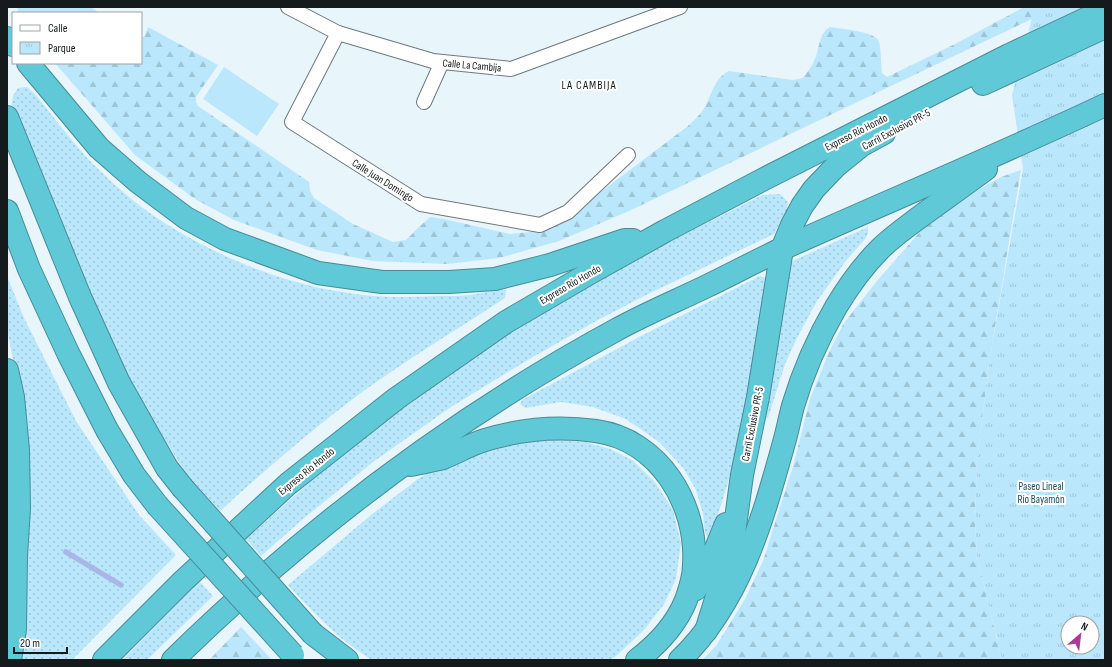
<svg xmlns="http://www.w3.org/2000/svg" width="1112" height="667" viewBox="0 0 1112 667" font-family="'Sofia Sans Condensed',sans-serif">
<defs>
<pattern id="grass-dots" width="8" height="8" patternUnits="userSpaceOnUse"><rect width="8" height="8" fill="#bae7fc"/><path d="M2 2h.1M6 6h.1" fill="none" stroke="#9fc6d7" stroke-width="1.8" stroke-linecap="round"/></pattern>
<pattern id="forest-firs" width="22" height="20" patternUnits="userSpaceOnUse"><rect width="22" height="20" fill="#bae7fc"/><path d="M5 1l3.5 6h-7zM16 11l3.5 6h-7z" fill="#9fc6d7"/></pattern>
<pattern id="park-tufts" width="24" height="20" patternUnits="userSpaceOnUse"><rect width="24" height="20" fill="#bae7fc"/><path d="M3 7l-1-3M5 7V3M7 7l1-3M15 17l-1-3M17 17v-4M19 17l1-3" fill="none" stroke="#9fc6d7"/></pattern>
</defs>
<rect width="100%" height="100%" fill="#e8f5fb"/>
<g fill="url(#grass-dots)">
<path d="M 27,87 L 35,94 C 53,116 70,139 89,160 C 111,182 136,205 163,222 C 223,260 293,288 364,295 C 389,298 414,297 439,296 C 449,296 460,296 470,295 C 482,293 493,290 506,290 L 505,298 C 456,330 405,361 358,395 C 310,431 264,471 220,511 L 185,472 L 114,357 L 11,108 L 13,96 L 18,88 Z"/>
<polygon points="780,194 788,202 787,211 774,234 650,293 596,321 526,361 451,407 373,462 303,519 261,556 246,539 327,467 398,410 529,318 624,264 763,195"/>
<polygon points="868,227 868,233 865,239 845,262 817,301 798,336 785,364 768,418 765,418 788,263"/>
<polygon points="7,276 24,318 76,421 139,515 176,555 72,660 17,660 20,397 7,328"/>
<polygon points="760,276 766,278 744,417 729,479 711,537 708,538 705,533 703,514 696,490 684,469 659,442 626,419 593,407 561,402 525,408 520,404 522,400 643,335"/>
<path d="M 551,438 L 585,442 L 610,449 L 632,460 L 654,481 L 673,510 L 681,543 L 676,579 L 664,604 L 644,630 L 615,657 L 609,660 L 372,660 C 337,638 316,615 288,585 L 371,515 L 418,479 L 452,459 L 484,448 Z"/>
<polygon points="199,581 213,596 147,660 123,660"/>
</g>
<g fill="url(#forest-firs)">
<polygon points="17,7 90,7 100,13 19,13"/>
<path d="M 1024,7 L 1036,7 L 1036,17 L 629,211 L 559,241 L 499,258 L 447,264 L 373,261 L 317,250 L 234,220 L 195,199 L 135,155 L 55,63 L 141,63 L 141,36 L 144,37 L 148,27 L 218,65 L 196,97 L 196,102 L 198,106 L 309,182 L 310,191 L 314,198 L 353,224 L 393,242 L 406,240 L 417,229 L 430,217 L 444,219 L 510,234 L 531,232 L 546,227 L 565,219 L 688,126 C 693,121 699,116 703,110 C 712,96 713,79 729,71 L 793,80 L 803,78 C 807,72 812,67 814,61 C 820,50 818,33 830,27 C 841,29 876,31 879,42 C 881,48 881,65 882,73 L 887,77 L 955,44 Z"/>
<polygon points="1021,170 990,357 977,460 975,521 977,556 1002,660 702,660 716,646 745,599 763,561 794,463 810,399 829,352 844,323 876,282 925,226 981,188 1001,177"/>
<polygon points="241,627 272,660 209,660"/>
</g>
<path fill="url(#park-tufts)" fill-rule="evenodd" d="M 1035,7 L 1105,7 L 1105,660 L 1002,660 L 977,556 L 975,521 L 977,460 L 990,357 L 1023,169 L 1012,95 ZM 1068,623 L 1092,623 L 1092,647 L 1068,647 Z"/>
<polygon fill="#bae7fc" points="224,67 279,104 257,136 203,99"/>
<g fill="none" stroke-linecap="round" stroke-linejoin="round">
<polyline stroke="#a8b7e6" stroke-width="5.5" points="66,552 121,585"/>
<g stroke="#6d797e" stroke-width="16">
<g id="street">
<polyline points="288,7 338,33 433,61 511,69 680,7"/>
<polyline points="338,33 292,122 421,204 540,225 568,212 628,155"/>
<polyline points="424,102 442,62"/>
</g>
</g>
<g stroke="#468c96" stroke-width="24">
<g id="highway">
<polyline points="7,38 13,45"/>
<polyline points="28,63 99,148 138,182 186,218 225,239 318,273 382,282 449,282 495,279 550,265 625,240 633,240"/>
<polyline points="983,84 1105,27"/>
<polyline points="7,117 80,297 119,383 167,468 182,487"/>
<polyline points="7,211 29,269 68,353 107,430 134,475 157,505"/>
<polyline points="7,370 13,397 18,450 19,508 16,556 15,629 10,660"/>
<path d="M 411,465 C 422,462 433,461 443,458 C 458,452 471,444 485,440 C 521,429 559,426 596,431 C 659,440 698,504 694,565 C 694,576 690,589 686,600 C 676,625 658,644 637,660"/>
<polyline points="696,589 714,553 726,524"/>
<polyline points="706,631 732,548 742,475 758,397 782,249 792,225 802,206 814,189 836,166 862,145 884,133"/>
<polyline points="313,634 347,660"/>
<polyline points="104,660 183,581 288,484 397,398 506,322 590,273 665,231 764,179 1009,55 1105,10"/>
<path d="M 173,660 C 305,531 454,418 616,330 C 645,314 676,301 705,287 C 732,274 758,260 784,248 C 891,200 999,155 1105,105"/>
<path d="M 680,660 C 741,601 763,518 785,439 C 788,428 790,417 793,406 C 803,372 818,338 836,307 C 848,287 863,266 880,249 C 890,239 901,231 913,222 C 937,204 962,187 986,169"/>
</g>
</g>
<use href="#street" stroke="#fff" stroke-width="14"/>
<use href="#highway" stroke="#60c9d7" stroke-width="22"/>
<g stroke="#468c96" stroke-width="24" stroke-linecap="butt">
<g id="highway-bridge">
<polyline points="182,487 313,634"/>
<polyline points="157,505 293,655"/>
</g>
</g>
<use href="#highway-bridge" stroke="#60c9d7" stroke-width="22"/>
</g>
<g text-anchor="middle" stroke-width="4" stroke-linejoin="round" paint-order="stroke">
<g font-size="11" fill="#151a1c" stroke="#fff">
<text transform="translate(472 65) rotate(5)" y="4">Calle La Cambija</text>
<text transform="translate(896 129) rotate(-28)" y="4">Carril Exclusivo PR-5</text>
<text transform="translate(856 132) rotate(-27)" y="4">Expreso Río Hondo</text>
<text transform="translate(383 180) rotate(32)" y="4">Calle Juan Domingo</text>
<text transform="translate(570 284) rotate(-30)" y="4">Expreso Río Hondo</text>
<text transform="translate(752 424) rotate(-79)" y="4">Carril Exclusivo PR-5</text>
<text transform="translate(306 471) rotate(-39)" y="4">Expreso Río Hondo</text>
</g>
<g font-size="11" fill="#1a495b" stroke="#fff">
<text x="1041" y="490">Paseo Lineal<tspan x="1041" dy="13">Río Bayamón</tspan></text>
</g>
<g font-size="12" letter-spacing="1" fill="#151a1c" stroke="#fff">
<text x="589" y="89">LA CAMBIJA</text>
</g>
</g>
<rect width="1112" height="667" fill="none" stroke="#151a1c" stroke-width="16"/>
<rect x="12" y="12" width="130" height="52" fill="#ffffff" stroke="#a1a3a4"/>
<rect x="20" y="25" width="20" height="6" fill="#ffffff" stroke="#a1a3a4"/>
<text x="48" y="32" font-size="12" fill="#151a1c">Calle</text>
<rect x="20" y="42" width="20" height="12" fill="url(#park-tufts)" stroke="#a1a3a4"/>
<text x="48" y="52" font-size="12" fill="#151a1c">Parque</text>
<g transform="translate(1080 635) rotate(28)"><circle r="19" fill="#ffffff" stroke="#a1a3a4"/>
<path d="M0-3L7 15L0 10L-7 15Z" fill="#ab3a96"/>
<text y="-6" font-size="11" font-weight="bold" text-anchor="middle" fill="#151a1c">N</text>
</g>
<path d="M14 647v6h53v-6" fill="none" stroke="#151a1c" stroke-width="2"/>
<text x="20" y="647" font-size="12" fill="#151a1c" stroke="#ffffff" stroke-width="3" paint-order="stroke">20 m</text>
</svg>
